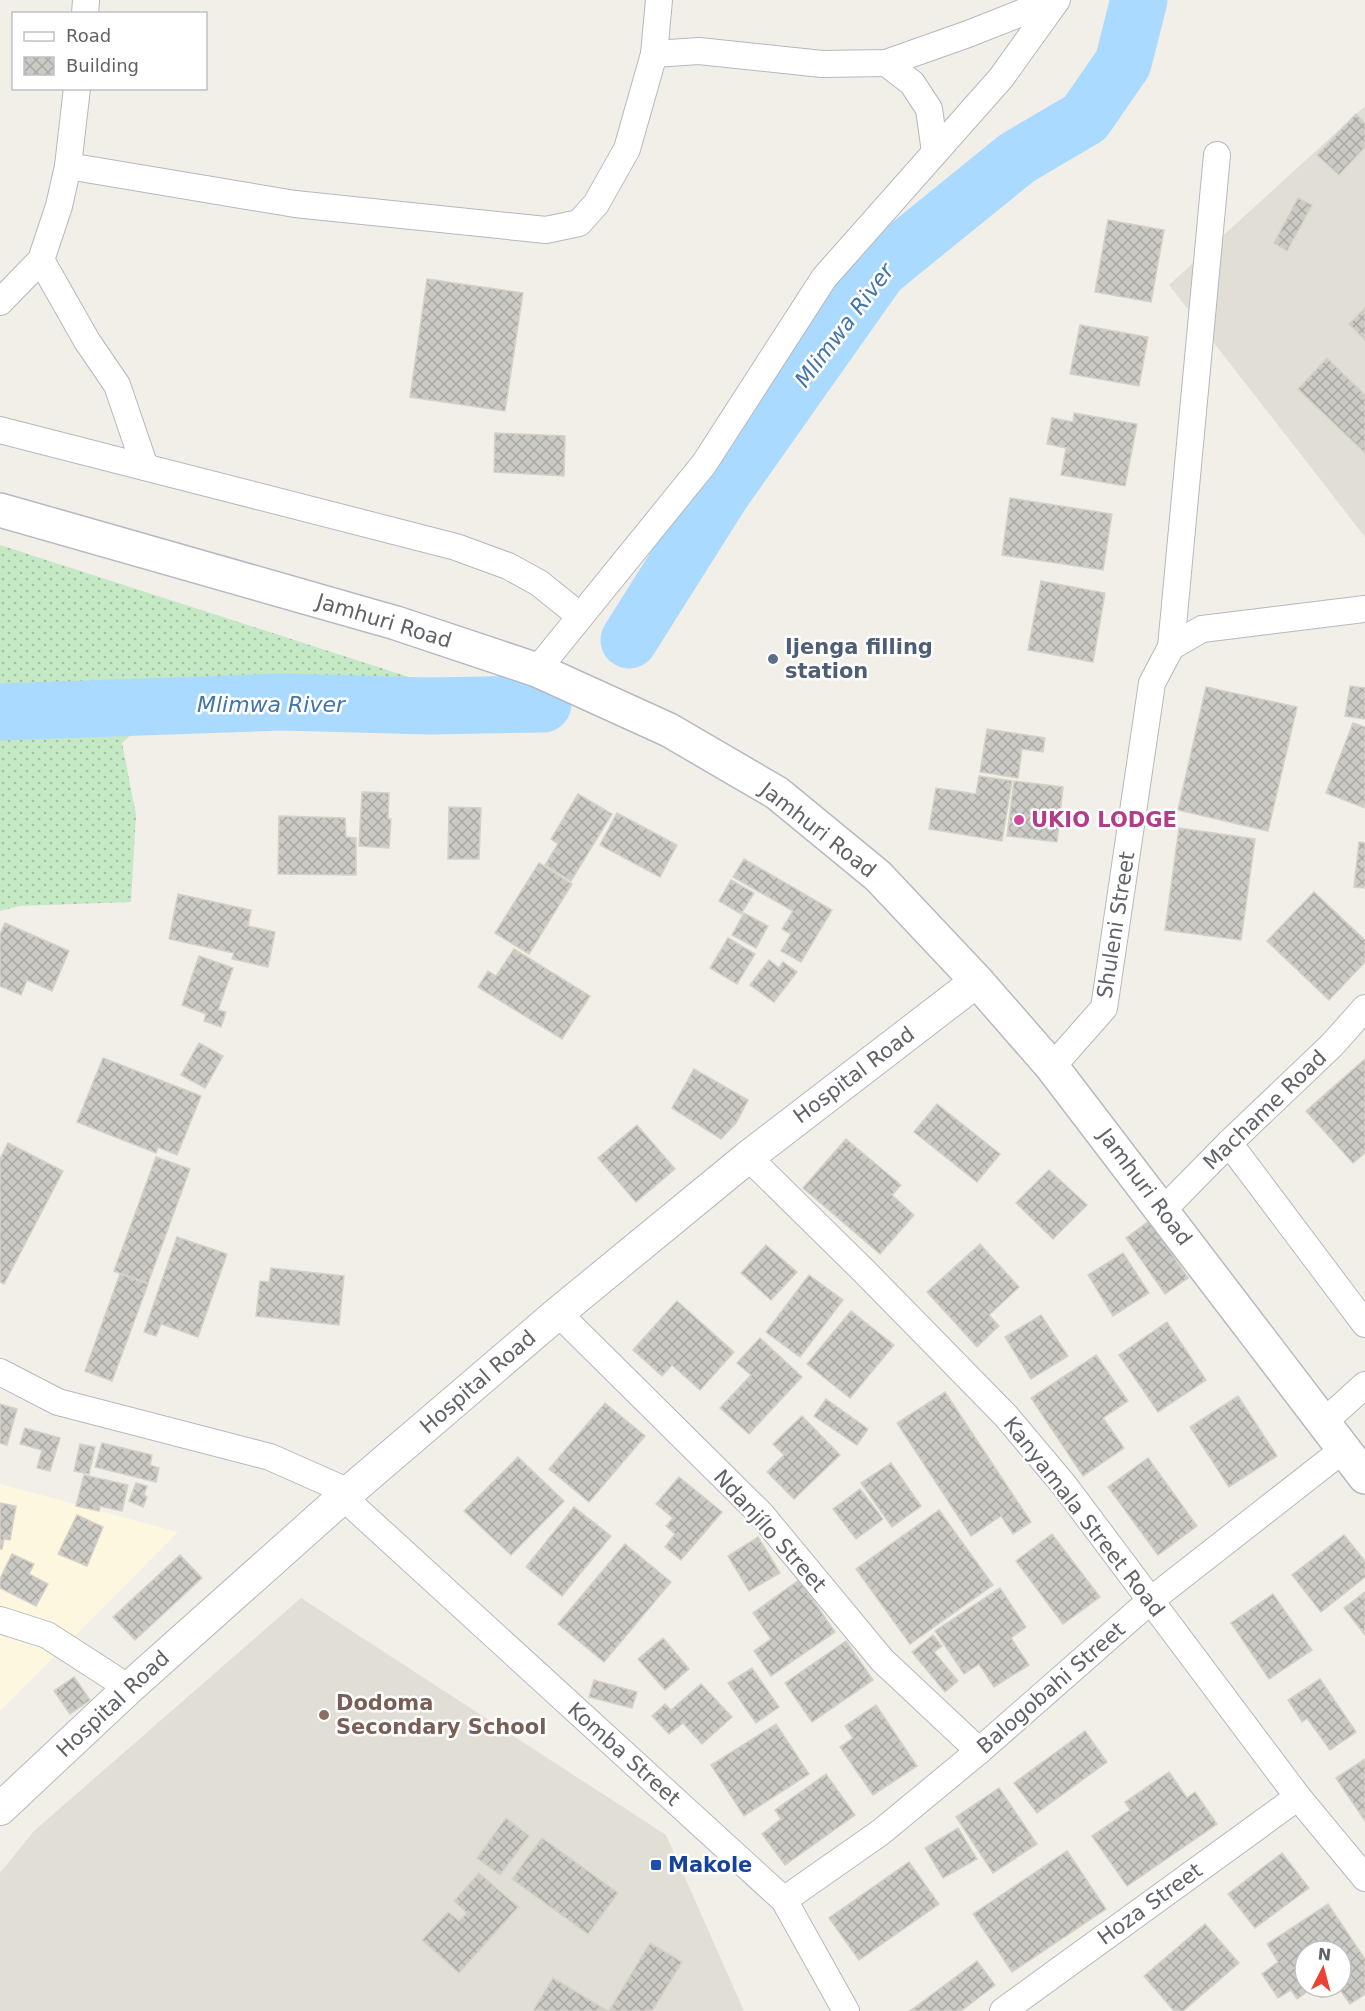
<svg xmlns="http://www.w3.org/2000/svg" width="1365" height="2011" viewBox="0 0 1365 2011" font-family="'DejaVu Sans',sans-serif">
<defs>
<pattern id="grass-dots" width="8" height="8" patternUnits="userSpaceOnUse" patternTransform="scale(1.5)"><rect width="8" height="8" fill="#c5e8c5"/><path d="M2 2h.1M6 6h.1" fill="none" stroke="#a3c0a4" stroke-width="1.8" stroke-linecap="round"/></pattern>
<pattern id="building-cross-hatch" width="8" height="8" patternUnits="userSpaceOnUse" patternTransform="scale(1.5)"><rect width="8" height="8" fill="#cccac5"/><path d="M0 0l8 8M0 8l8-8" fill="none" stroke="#a9a8a4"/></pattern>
</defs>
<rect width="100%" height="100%" fill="#f1efe8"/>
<polygon fill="#fef7e0" points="0,1484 178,1532 0,1711"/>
<g fill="#e1ded6">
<polygon points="1365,106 1365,537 1169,285"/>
<polygon points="301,1598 666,1835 744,2011 0,2011 0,1873 34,1831"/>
</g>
<polygon fill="url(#grass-dots)" points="0,545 415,679 501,716 442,720 282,713 147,720 122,743 136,815 131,902 19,906 0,911"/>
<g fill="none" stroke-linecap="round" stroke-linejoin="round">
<g stroke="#aadaff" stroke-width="57">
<polyline points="629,640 721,494 879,270 1017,158 1085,118 1123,63 1139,0"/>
<polyline points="0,712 282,702 429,706 543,704"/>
</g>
</g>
<g fill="url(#building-cross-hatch)" stroke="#d6d1c6" stroke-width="1.5">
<polygon points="1356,114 1365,123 1365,147 1339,175 1317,155"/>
<polygon points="1298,198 1312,205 1287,251 1274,243"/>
<polygon points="1108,220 1164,230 1151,302 1095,292"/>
<polygon points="427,279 523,293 505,411 410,397"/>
<polygon points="1365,308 1365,340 1349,324"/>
<polygon points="1080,325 1148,337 1139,386 1070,374"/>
<polygon points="1327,358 1365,395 1365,453 1298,389"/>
<polygon points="1074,413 1137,424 1125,486 1061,475 1066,448 1047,444 1052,418 1073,422"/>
<polygon points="495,433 565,436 564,476 494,472"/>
<polygon points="1010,498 1112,514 1103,570 1002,555"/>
<polygon points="1041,581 1105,593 1093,662 1028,650"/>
<polygon points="1350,686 1365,688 1365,719 1345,716"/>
<polygon points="1206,687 1297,707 1268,831 1178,810"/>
<polygon points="1353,723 1365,727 1365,808 1326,793"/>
<polygon points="987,729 1045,738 1043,752 1022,749 1018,778 980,772"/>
<polygon points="979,776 1012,781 1002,841 929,829 936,788 976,794"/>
<polygon points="1014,781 1063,787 1057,842 1007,836"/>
<polygon points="362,792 389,793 388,819 391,819 389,848 359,846"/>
<polygon points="578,794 612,814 571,881 545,865 558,844 551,839"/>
<polygon points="449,807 481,808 479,859 448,859"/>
<polygon points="617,813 677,845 660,877 600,845"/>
<polygon points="279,816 345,818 346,837 356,838 356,875 278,874"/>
<polygon points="1179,828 1255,839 1241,940 1165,930"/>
<polygon points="1359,842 1365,843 1365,888 1354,887"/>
<polygon points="744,859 832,910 801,962 781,951 791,934 782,929 793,911 733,877"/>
<polygon points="539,863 572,884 529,954 495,933"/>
<polygon points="731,880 754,893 741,914 719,901"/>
<polygon points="1314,892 1365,940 1365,962 1329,1000 1267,941"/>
<polygon points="178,894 251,910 248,926 275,932 268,967 232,959 234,953 169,939"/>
<polygon points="744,913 768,926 756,948 732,935"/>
<polygon points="5,923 69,951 52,991 27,980 21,995 0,986 0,934"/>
<polygon points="728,938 755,954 737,984 710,968"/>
<polygon points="514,949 590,996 562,1039 478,987 488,971 496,976"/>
<polygon points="199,956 233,968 218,1010 226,1012 221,1027 204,1021 206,1014 182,1005"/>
<polygon points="769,960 779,968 783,962 797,972 774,1002 750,985"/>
<polygon points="199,1043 223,1056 205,1088 181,1075"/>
<polygon points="103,1058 201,1096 177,1155 158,1147 156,1153 77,1122"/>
<polygon points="1365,1059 1365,1153 1353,1163 1306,1111"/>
<polygon points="694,1069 748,1100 736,1123 721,1139 672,1108"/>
<polygon points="937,1104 1000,1154 977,1182 914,1132"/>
<polygon points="637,1125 675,1169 636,1202 598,1158"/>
<polygon points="846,1139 901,1185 892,1195 914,1215 880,1254 803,1188"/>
<polygon points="8,1143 63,1171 4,1284 0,1282 0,1159"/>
<polygon points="156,1157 190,1169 148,1283 114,1271"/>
<polygon points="1049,1170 1087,1205 1053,1239 1016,1203"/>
<polygon points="1149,1221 1188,1278 1165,1294 1126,1238"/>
<polygon points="177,1237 227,1254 198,1337 161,1324 156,1336 144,1332"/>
<polygon points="980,1244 1019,1287 989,1315 999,1326 977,1347 927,1292"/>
<polygon points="766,1245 797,1272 771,1300 741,1273"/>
<polygon points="1123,1253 1149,1293 1113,1316 1088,1275"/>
<polygon points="271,1268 344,1276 339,1325 256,1316 260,1281 269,1282"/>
<polygon points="120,1274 148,1284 112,1381 85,1371"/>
<polygon points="809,1275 843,1300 800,1357 766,1332"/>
<polygon points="677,1301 734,1352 700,1390 672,1365 662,1376 633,1350"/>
<polygon points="851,1311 894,1345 850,1398 807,1364"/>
<polygon points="1041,1315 1068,1356 1031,1379 1005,1337"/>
<polygon points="1167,1322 1206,1380 1158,1412 1119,1355"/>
<polygon points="760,1338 802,1377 749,1434 720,1408 751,1375 737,1363"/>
<polygon points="1096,1355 1128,1401 1103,1418 1124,1448 1083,1476 1031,1398"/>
<polygon points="945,1392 1031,1522 1013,1534 1001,1516 971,1536 897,1423"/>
<polygon points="1238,1396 1277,1456 1229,1487 1190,1427"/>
<polygon points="826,1399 868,1429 857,1445 814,1416"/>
<polygon points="605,1403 645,1436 589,1502 549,1469"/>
<polygon points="0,1404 17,1409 7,1445 0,1443"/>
<polygon points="802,1416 840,1455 794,1499 767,1472 784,1455 773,1444"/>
<polygon points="25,1428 60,1438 50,1471 37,1468 42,1450 20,1444"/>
<polygon points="102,1443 152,1455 150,1465 159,1468 156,1482 95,1467"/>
<polygon points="80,1444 95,1447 89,1474 74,1471"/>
<polygon points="518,1457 564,1501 511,1555 464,1511"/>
<polygon points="1148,1458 1197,1526 1158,1555 1108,1487"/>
<polygon points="891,1463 921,1506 892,1527 861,1483"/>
<polygon points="84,1475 128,1485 122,1511 100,1506 99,1511 76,1506"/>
<polygon points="679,1477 722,1512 681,1560 665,1547 675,1534 666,1526 673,1518 656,1504"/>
<polygon points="136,1483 147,1486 144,1495 147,1497 143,1507 129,1501"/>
<polygon points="860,1489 883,1519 856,1539 833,1509"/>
<polygon points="0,1503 16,1506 10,1540 4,1539 2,1549 0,1549"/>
<polygon points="574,1507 611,1536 562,1596 526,1567"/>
<polygon points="939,1510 993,1585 910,1644 856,1569"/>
<polygon points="77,1515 103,1527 87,1566 58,1554"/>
<polygon points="1052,1534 1100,1597 1063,1624 1016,1561"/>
<polygon points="1344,1535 1365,1561 1365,1577 1321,1612 1292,1575"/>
<polygon points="758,1537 780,1573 749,1591 728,1556"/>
<polygon points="625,1544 671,1582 604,1662 558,1624"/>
<polygon points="12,1554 34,1564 29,1574 48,1584 36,1606 0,1588 0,1579"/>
<polygon points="180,1555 202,1578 135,1640 113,1617"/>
<polygon points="799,1580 835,1632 771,1676 754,1651 771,1639 753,1613"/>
<polygon points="1000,1588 1026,1627 1011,1638 1029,1665 994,1687 979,1664 964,1674 935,1631"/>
<polygon points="1365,1592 1365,1635 1344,1608"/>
<polygon points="1273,1594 1312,1650 1269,1679 1231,1623"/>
<polygon points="933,1635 942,1646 934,1652 958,1681 945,1692 912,1652"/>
<polygon points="663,1638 689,1669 665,1690 638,1659"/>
<polygon points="846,1641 873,1680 812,1722 785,1683"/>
<polygon points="752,1668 779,1707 756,1723 728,1683"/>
<polygon points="74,1677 90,1700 70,1714 54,1691"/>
<polygon points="1320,1679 1356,1732 1330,1750 1307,1718 1302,1722 1288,1700"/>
<polygon points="594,1680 637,1692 632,1708 589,1697"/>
<polygon points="701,1684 732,1717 702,1744 683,1723 669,1734 652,1716 665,1704 671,1710"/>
<polygon points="876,1705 917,1766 873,1795 840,1747 853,1738 845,1726"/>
<polygon points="776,1724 809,1774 744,1816 711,1765"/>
<polygon points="1085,1731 1107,1762 1037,1813 1014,1783"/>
<polygon points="1365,1759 1365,1821 1336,1778"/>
<polygon points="1169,1772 1187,1798 1195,1792 1217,1824 1127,1886 1092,1836 1130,1810 1125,1802"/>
<polygon points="826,1774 855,1815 785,1865 762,1834 781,1819 775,1810"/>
<polygon points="999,1788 1037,1844 993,1873 956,1817"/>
<polygon points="506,1818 529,1836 500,1875 477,1858"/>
<polygon points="958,1828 977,1859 943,1878 925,1848"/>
<polygon points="542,1838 618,1893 588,1934 512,1879"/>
<polygon points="1067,1851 1106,1909 1012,1972 973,1914"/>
<polygon points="1282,1853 1309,1888 1255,1928 1228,1894"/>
<polygon points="909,1862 939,1904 859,1960 829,1918"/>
<polygon points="479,1873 518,1907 459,1973 422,1940 448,1912 459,1921 467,1913 454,1901"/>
<polygon points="1328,1904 1365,1959 1365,1994 1350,2004 1338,1987 1341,1987 1341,1951 1305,1951 1305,1987 1314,1987 1297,1999 1291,1990 1278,1998 1262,1974 1278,1962 1267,1944"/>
<polygon points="1205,1924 1239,1963 1183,2011 1174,2011 1144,1976"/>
<polygon points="650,1943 682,1962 652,2011 609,2011"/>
<polygon points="977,1961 995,1985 961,2011 910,2011"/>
<polygon points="553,1978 608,2011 533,2011"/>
</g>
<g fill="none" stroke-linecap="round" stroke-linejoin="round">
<g stroke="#b5b8bc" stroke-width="28">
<g id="minor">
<polyline points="85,14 86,0"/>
<polyline points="654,54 659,0"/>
<polyline points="886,63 912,83 929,109 935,152"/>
<polyline points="68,166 295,204 546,230 579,223 596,204 627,149 654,54 699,51 822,64 886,63 968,34 1054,0"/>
<polyline points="41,260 87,341 117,385 145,467"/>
<polyline points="0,302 41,260 59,206 68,166 77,88"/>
<polyline points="0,430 456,547 508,566 539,583 580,616"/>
<polyline points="1171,647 1217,155"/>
<polyline points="537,670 704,464 824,278 1001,78 1057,0"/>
<polyline points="1052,1067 1104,1008 1152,683 1171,647 1202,629 1365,609"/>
<polyline points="1229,1143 1365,1324"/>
<polyline points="748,1157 864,1271 1006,1416 1064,1485 1298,1797 1365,1878"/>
<polyline points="1163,1210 1229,1143 1332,1045 1365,1008"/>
<polyline points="558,1313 761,1514 882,1660 979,1751"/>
<polyline points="0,1372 58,1402 270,1457 349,1492"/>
<polyline points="1324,1422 1365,1385"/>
<polyline points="343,1497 784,1900 846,2011"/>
<polyline points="0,1620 47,1635 129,1688"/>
<polyline points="784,1900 881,1832 979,1751 1151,1600 1344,1449"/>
<polyline points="1003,2011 1298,1797"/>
</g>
</g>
<g stroke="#b5b8bc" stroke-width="34">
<polyline id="tertiary" points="0,1809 129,1688 343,1497 558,1313 748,1157 977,981"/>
</g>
<g stroke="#b6babf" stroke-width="36">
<polyline id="secondary" points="0,510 396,623 537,670 669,730 777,793 878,876 977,981 1052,1067 1365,1477"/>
</g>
<use href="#minor" stroke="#fff" stroke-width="26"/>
<use href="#tertiary" stroke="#fff" stroke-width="32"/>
<use href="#secondary" stroke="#fff" stroke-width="33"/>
</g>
<circle fill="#5c6f8a" stroke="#fff" stroke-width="2" cx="773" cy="659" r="6"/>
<circle fill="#d1479c" stroke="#fff" stroke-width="2" cx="1019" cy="820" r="6"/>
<circle fill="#8d6e63" stroke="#fff" stroke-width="2" cx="324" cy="1715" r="6"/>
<rect fill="#1a4fb4" stroke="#fff" stroke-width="2" x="650" y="1859" width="12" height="12" rx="3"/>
<g text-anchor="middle" stroke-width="5" stroke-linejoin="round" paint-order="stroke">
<g font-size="21" fill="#5f6368" stroke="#fff">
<text transform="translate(384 621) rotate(17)" y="7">Jamhuri Road</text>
<text transform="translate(818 830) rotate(38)" y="7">Jamhuri Road</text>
<text transform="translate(1116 925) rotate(-81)" y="7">Shuleni Street</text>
<text transform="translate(854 1075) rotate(-37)" y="7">Hospital Road</text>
<text transform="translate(1265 1110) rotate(-44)" y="7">Machame Road</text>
<text transform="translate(1145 1187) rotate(53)" y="7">Jamhuri Road</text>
<text transform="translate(478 1382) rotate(-41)" y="7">Hospital Road</text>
<text transform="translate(1084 1517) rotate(52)" y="7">Kanyamala Street Road</text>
<text transform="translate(770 1531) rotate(48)" y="7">Ndanjílo Street</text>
<text transform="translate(1051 1688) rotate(-41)" y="7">Balogobahi Street</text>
<text transform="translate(113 1704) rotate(-43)" y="7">Hospital Road</text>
<text transform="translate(624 1754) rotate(42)" y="7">Komba Street</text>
<text transform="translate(1150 1904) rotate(-36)" y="7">Hoza Street</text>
</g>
<g font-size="21" font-weight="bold" fill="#4e5e75" stroke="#fff" text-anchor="start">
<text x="785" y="654">Ijenga filling<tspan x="785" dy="24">station</tspan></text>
</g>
<g font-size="21" font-weight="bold" fill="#b23c85" stroke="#fff" text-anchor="start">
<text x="1031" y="827">UKIO LODGE</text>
</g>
<g font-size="21" font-weight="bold" fill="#785e54" stroke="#fff" text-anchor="start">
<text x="336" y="1710">Dodoma<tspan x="336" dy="24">Secondary School</tspan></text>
</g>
<g font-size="21" font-weight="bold" fill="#164399" stroke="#fff" text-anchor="start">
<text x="668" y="1872">Makole</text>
</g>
<g font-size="22" font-style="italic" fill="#4174aa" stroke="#fff">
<text transform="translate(844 325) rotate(-53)" y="8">Mlimwa River</text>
<text x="271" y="712">Mlimwa River</text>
</g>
</g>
<rect x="12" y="12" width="195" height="78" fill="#ffffff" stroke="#bfc1c3" stroke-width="1.5"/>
<rect x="24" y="32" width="30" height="9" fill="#ffffff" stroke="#bfc1c3" stroke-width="1.5"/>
<text x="66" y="42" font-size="18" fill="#5f6368">Road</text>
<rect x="24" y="57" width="30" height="18" fill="url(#building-cross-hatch)" stroke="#bfc1c3" stroke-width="1.5"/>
<text x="66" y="72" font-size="18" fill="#5f6368">Building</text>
<g transform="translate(1323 1969) rotate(6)"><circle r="28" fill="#ffffff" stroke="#bfc1c3" stroke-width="1.5"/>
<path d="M0-4.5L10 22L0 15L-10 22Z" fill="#ea4335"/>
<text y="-9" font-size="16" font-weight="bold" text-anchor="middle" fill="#5f6368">N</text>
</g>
</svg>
